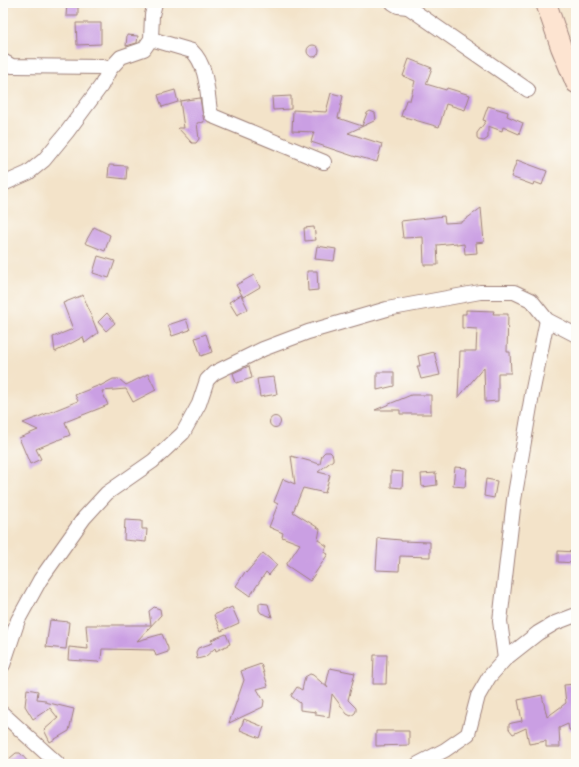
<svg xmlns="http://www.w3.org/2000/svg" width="579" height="767" viewBox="0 0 579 767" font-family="'Gochi Hand',sans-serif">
<rect width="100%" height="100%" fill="#fdfcf7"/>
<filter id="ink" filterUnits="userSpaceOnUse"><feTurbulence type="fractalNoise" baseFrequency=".025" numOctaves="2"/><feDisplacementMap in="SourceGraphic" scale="8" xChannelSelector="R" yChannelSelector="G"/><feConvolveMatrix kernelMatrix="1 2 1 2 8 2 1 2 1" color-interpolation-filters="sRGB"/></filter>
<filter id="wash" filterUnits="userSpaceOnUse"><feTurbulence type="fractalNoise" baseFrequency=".012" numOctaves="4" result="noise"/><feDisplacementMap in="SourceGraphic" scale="16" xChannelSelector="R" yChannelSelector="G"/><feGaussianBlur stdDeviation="0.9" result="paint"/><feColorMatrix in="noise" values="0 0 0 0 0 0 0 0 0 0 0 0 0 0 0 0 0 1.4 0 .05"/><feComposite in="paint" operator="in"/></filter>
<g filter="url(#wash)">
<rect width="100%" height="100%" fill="#f3e3c9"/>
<g id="blocks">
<g fill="#ca9fe3">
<polygon points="67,4 78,5 78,16 66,16"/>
<polygon points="76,23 101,23 101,44 77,45"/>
<polygon points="127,35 138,36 137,43 126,46"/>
<circle cx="313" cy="51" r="6"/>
<polygon points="409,59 432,68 426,84 446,90 447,88 470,95 465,110 446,104 439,127 401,116 406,100 410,100 415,81 403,76"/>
<polygon points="175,90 178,102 162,107 158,95"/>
<polygon points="331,93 343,96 338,118 362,126 367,113 370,111 375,113 376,119 374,121 348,133 382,144 377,162 356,156 356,157 311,142 314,132 292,131 293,110 326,112"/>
<polygon points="291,96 291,109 273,110 272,97"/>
<polygon points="200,98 204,122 197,123 199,139 196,143 192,143 178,128 184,128 180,101"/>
<polygon points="488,106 508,112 507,116 523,123 519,134 503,127 502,131 488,126 488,138 484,141 478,140 477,137 477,133 486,121 483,120"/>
<polygon points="517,160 547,171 542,185 534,182 533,185 511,177"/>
<polygon points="109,165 127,166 126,179 108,177"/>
<polygon points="481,208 484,242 476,243 477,253 465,254 464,244 457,245 457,243 437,245 438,265 424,265 423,237 403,238 401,221 444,216 445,223 462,222"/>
<polygon points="94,227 110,235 105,251 85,243"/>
<polygon points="314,227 316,240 305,241 304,228"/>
<polygon points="317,246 336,249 334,261 315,259"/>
<polygon points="98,256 115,261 109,278 93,273"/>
<polygon points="307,271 317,271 318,290 308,291"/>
<polygon points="254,275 260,287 243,297 236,285"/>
<polygon points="83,295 98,333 85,343 83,337 55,352 53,337 73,329 63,303"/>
<polygon points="241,295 248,309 237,315 229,302"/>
<polygon points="466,310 494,311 493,314 508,314 507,352 510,352 511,373 498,373 498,401 485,402 484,367 458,398 460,351 476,351 477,329 462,328 462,314 466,314"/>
<polygon points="107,313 115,323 106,331 98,322"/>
<polygon points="186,319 190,330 172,336 168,325"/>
<polygon points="206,334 212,352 201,356 195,338"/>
<polygon points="434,352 440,375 421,379 417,366 420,366 418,356"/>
<polygon points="249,366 252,378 236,383 233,373"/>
<polygon points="377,372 394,372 394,386 377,390"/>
<polygon points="148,374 156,390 133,402 126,389 102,391 108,405 65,422 70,435 36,449 41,459 30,464 19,438 38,430 23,423 78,401 75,395 100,385 100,386 113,379 119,379 126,385"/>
<polygon points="274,377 277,394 260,397 257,379"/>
<polygon points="411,395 431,395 431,414 400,414 400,410 375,410"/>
<circle cx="275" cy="422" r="5.5"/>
<polygon points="325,452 330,452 332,454 333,457 333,460 318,472 330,475 325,493 303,488 293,512 320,529 318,540 327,546 324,552 328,554 310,581 286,565 300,544 282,537 283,533 269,527 278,504 274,502 283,479 295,484 291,456 320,464 322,455"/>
<polygon points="455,467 467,468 465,487 453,486"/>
<polygon points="391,471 403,472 402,488 391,487"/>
<polygon points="436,473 437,485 422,487 421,474"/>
<polygon points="486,479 497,481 494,498 484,496"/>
<polygon points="125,520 142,521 142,529 147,529 146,542 124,540"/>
<polygon points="378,538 401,540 401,541 430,542 430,557 400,556 399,571 376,570"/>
<polygon points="558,551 576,552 576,563 558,562"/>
<polygon points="263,553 277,565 269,575 266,572 250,596 236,586 245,572 246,573"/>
<polygon points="259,603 268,604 272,617 261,613 259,610"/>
<polygon points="154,607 160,609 161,615 137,641 162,634 168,648 168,652 156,656 154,650 102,649 101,659 98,662 68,660 69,647 88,649 86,625 151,625 149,611 153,608"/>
<polygon points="232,607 239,623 221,631 214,615"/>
<polygon points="50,620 69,622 66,649 46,647"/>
<polygon points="226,634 230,644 216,651 215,648 205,657 197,659 196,652 198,648 213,643 211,640"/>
<polygon points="374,655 387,655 386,684 373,684"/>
<polygon points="261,664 268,686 257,689 264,701 263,707 229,723 244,680 241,671"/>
<polygon points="330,668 355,673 348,700 356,708 356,711 355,713 351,716 347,714 332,694 329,717 316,715 316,712 300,710 300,703 291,696 297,687 302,690 305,677 310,674 313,675 328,688 326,685"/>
<polygon points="576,684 576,730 569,730 568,724 559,728 560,747 546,747 546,741 529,744 526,728 513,734 509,729 509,724 512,723 522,721 518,700 542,695 547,717 566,703 564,685"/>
<polygon points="27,689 38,691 37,699 45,700 45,702 74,709 69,731 50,742 44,730 58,718 50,708 33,719 25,706"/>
<polygon points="244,719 264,727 260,738 240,730"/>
<polygon points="376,731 409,731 409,745 376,746"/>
<polygon points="16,753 20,753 30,764 3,764"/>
</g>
</g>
</g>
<g filter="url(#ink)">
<use href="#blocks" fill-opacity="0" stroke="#9e817a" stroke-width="1"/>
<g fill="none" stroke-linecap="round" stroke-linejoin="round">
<g stroke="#9e817a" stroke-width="16">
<g id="street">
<polyline points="393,3 398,6 408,7 410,3"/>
<polyline points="408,7 528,90"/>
<path d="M 151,39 L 192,51 C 207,65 207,91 210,111 L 212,115 L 215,117 L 324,162"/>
<polyline points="3,61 12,66 103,67 110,69"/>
<polyline points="3,184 28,173 44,160 67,132 101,86 110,69 121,57 144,49 151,39 152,15 155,3"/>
<polyline points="505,659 500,621 514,500 533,389 547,320"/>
<polyline points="3,665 18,620 40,580 84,518 107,493 153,461 183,433 199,404 207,380 214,373 263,349 308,332 387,309 480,292 514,292 531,300 547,320 576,335"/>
<polyline points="3,714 58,764"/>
<polyline points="418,764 445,750 468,734 478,696 489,677 505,659 538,633 555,623 576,615"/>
</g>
</g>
<g stroke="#9e817a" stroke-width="22">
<polyline id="secondary" points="546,3 561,47 576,83"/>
</g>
<use href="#street" stroke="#fff" stroke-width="14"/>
<use href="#secondary" stroke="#fde4d1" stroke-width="20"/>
</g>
</g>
<rect width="579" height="767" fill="none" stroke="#fdfcf7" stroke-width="16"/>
</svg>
